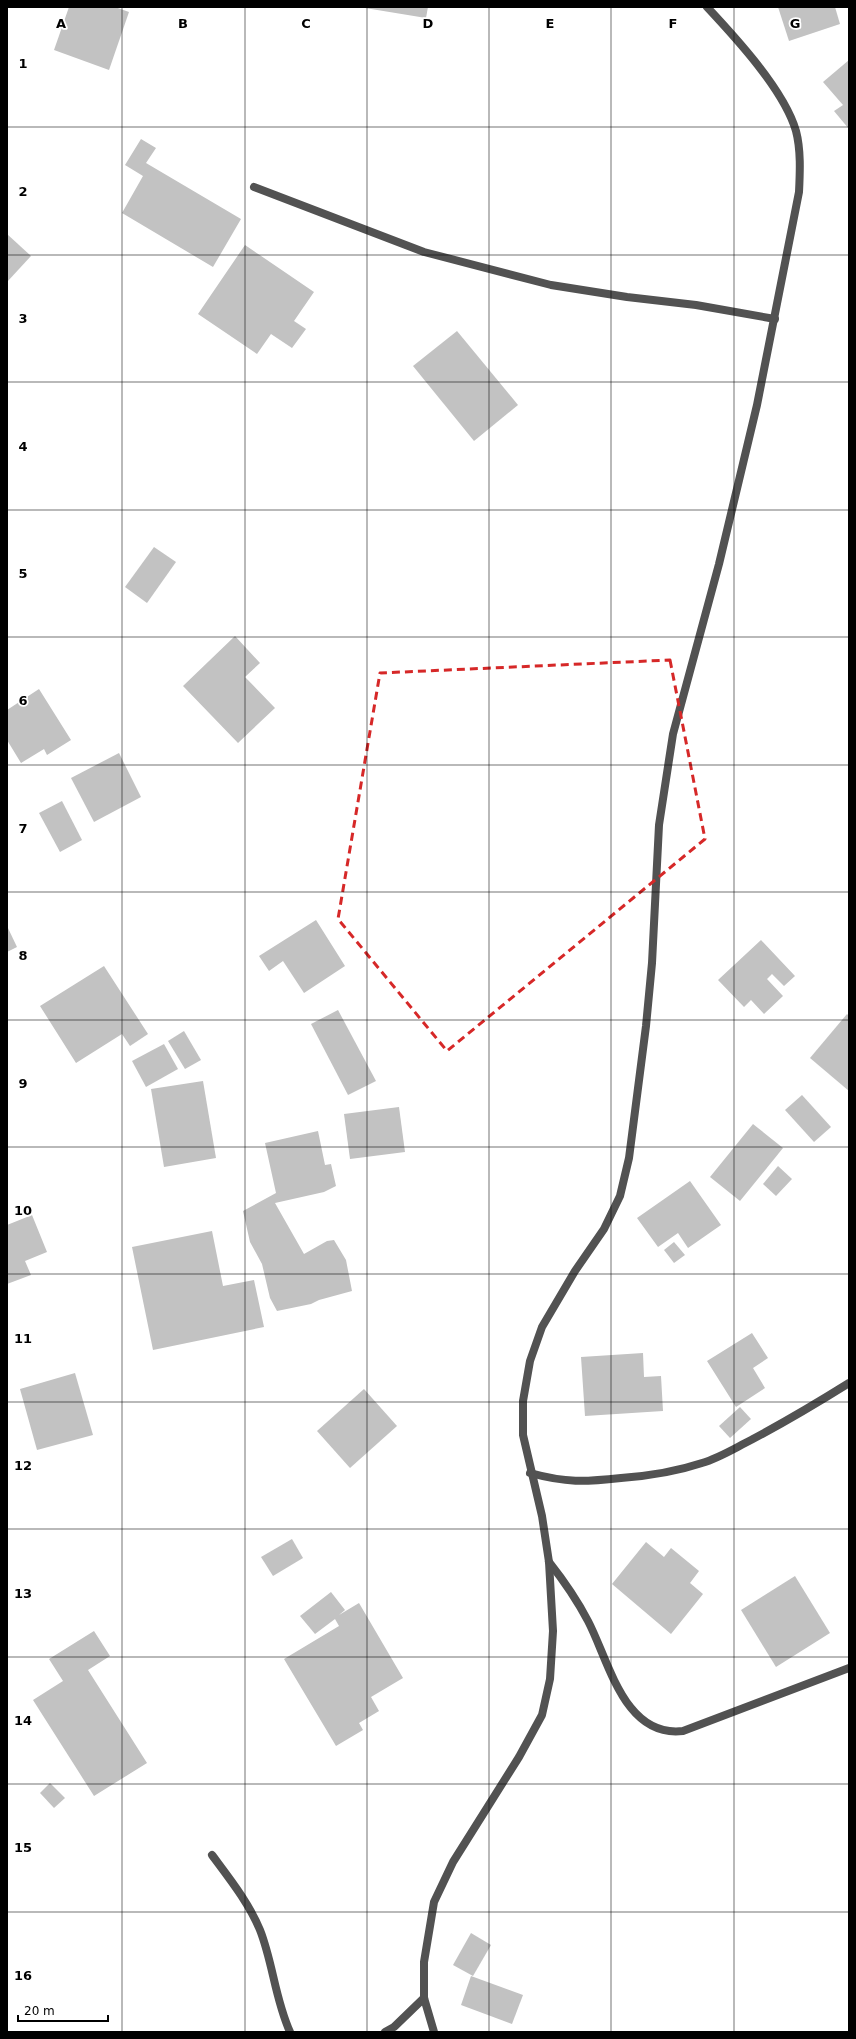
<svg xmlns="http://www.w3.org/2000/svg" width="856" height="2039" viewBox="0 0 856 2039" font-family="'DejaVu Sans',sans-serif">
<rect width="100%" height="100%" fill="#fff"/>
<g fill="#c2c2c2">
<polygon points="69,7 115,7 129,12 109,70 54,50"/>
<polygon points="359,7 428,7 426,18"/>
<polygon points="778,7 835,7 840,24 789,41"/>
<polygon points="849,60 849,129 834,111 843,105 823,82"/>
<polygon points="141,139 156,148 146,163 241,219 213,267 122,213 143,176 125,165"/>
<polygon points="7,234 31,256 7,282"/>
<polygon points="245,245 314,292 294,321 306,329 292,348 271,334 257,354 198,314"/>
<polygon points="457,331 518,405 474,441 413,366"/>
<polygon points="154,547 176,562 147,603 125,587"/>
<polygon points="235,636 260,663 245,677 275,708 238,743 183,686"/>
<polygon points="39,689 71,740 47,755 44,749 21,763 7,740 7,710"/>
<polygon points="119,753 141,797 94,822 71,778"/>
<polygon points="62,801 82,840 60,852 39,813"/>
<polygon points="316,920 345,966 304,993 283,961 269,971 259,956"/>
<polygon points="7,926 17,947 7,952"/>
<polygon points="761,940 795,976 784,986 772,974 767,979 783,996 764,1014 751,1000 744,1007 718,980"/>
<polygon points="104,966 148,1034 130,1046 122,1034 76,1063 40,1006"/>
<polygon points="338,1010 376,1081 348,1095 311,1024"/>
<polygon points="847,1014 849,1016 849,1091 810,1058"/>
<polygon points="184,1031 201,1060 185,1069 168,1041"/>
<polygon points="164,1044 178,1069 146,1087 132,1061"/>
<polygon points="203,1081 216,1158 164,1167 151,1089"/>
<polygon points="802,1095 831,1127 814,1142 785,1110"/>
<polygon points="399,1107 405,1152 350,1159 344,1114"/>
<polygon points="753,1124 783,1148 740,1201 710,1177"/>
<polygon points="318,1131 325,1165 331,1164 336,1186 324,1192 275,1203 304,1254 327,1241 334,1240 346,1260 352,1291 319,1300 311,1304 277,1311 270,1298 262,1264 250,1242 243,1211 276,1193 265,1143"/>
<polygon points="778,1166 792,1179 776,1196 763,1184"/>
<polygon points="690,1181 721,1225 688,1248 678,1233 658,1247 637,1218"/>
<polygon points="32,1215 47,1252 25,1261 31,1275 7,1284 7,1225"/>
<polygon points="212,1231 223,1286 254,1280 264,1327 153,1350 132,1247"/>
<polygon points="674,1242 685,1255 674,1263 664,1250"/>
<polygon points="752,1333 768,1358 753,1368 765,1388 736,1407 707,1361"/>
<polygon points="643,1353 644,1377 661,1376 663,1411 585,1416 581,1357"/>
<polygon points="75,1373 93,1435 37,1450 20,1389"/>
<polygon points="364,1389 397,1426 350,1468 317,1431"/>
<polygon points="740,1407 751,1419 730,1438 719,1426"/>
<polygon points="292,1539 303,1558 273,1576 261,1557"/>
<polygon points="646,1542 664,1557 671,1548 699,1571 690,1583 703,1594 671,1634 612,1584"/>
<polygon points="795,1576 830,1633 776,1667 741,1610"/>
<polygon points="331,1592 345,1610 339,1615 359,1603 403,1678 371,1697 379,1711 359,1723 363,1730 336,1746 284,1659 339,1626 335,1619 315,1634 300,1616"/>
<polygon points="94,1631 110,1656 88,1670 147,1763 94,1796 33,1700 63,1681 49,1659"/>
<polygon points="50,1783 65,1798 54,1808 40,1793"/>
<polygon points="471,1933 491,1945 473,1976 453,1965"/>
<polygon points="471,1976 523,1995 512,2024 461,2005"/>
</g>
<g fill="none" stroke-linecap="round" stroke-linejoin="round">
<g stroke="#525252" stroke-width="8">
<polyline points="254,187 424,252 551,285 627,297 696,305 775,319"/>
<path d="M 530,1473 C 567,1483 584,1482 621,1478 C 648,1476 675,1472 702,1463 C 719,1458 735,1448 751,1440 C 785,1422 817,1403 849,1383"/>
<path d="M 549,1562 C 564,1581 577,1600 588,1621 C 609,1661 624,1738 683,1731 L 849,1668"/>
<path d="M 212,1855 C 229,1878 249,1903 260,1930 C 273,1963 275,1999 290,2032"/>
<polyline points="385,2032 394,2027 424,1998"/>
<path d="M 434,2032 L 424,1998 L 424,1962 L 434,1902 L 453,1862 L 519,1757 L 542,1715 L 550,1679 L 553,1631 L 549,1562 L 542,1516 L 523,1435 L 523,1401 L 530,1361 L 542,1327 L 575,1271 L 604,1229 L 620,1196 L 629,1158 L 646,1026 L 652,963 L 659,825 L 673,734 L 719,564 L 757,405 L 799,192 C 800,172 801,150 796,131 C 784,90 736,38 707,7"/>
</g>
</g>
<path fill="none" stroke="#d62828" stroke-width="3" stroke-dasharray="8 5" stroke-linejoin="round" d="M 670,660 L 705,839 L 447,1051 L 338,919 L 380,673 Z"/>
<path fill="none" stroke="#000" stroke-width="1" stroke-opacity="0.55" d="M 122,7 L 122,2032M 245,7 L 245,2032M 367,7 L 367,2032M 489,7 L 489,2032M 611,7 L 611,2032M 734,7 L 734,2032M 7,127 L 849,127M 7,255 L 849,255M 7,382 L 849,382M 7,510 L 849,510M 7,637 L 849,637M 7,765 L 849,765M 7,892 L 849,892M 7,1020 L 849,1020M 7,1147 L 849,1147M 7,1274 L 849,1274M 7,1402 L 849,1402M 7,1529 L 849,1529M 7,1657 L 849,1657M 7,1784 L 849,1784M 7,1912 L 849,1912"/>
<g font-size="13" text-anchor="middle" font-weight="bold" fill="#000" stroke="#fff" stroke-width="3.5" stroke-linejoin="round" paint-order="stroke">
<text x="61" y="28">A</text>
<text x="183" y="28">B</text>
<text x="306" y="28">C</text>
<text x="428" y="28">D</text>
<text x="550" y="28">E</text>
<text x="673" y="28">F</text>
<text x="795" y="28">G</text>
<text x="23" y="68">1</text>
<text x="23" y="196">2</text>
<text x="23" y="323">3</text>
<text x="23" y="451">4</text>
<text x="23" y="578">5</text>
<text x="23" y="705">6</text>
<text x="23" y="833">7</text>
<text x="23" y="960">8</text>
<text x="23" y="1088">9</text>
<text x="23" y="1215">10</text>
<text x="23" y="1343">11</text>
<text x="23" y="1470">12</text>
<text x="23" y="1598">13</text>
<text x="23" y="1725">14</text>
<text x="23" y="1852">15</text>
<text x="23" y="1980">16</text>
</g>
<rect width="856" height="2039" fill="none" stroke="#000000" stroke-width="16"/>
<path d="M18 2015v6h90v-6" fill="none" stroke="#000000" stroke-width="2"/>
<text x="24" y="2015" font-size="12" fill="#000000" stroke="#ffffff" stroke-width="3" paint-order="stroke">20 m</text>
</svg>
